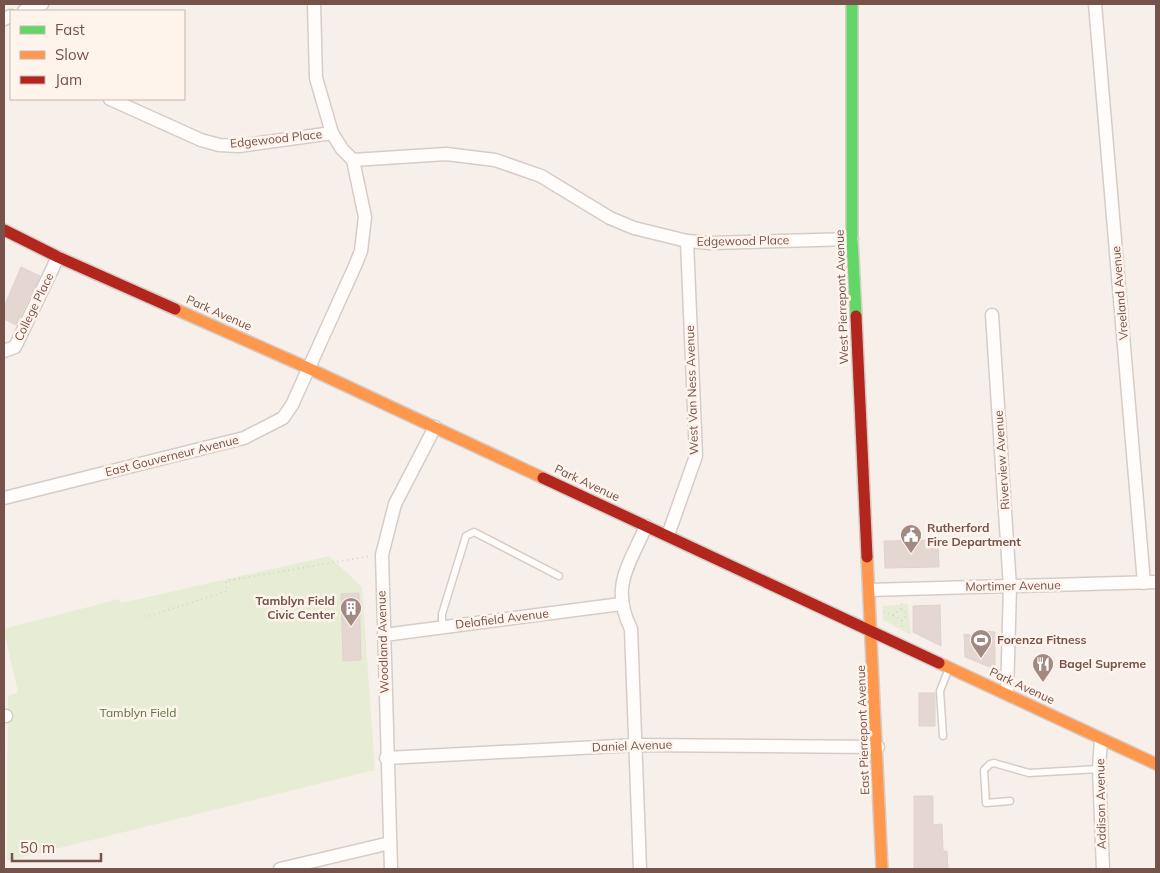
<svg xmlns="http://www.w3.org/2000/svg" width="1160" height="873" viewBox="0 0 1160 873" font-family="Mulish,sans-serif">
<rect width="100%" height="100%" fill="#f7f0ea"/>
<g fill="#e7edd5">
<polygon points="329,556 362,587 375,770 7,861 8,696 18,692 4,632 7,628 119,599 121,603"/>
<polygon points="908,604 911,635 883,620 883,606"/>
</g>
<g fill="#e4d7d2" stroke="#e0d2cd">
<polygon points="21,267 40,276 16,325 4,319 4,307"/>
<polygon points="938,540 939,567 885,568 884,541"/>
<polygon points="359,593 361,660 343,661 341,594"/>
<polygon points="940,605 941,646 913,632 913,606"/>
<polygon points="981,631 995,632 995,669 965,657 964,634 981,637"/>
<rect x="919" y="693" width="16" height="33"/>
<polygon points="914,796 933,796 933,825 942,824 943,851 947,851 948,869 914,869"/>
</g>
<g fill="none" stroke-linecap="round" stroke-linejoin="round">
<g stroke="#d6ccc7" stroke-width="9">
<g id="lane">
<polyline points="442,626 442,614 466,536 474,532 559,576"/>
<polyline points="943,736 940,691 949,668"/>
<polyline points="1010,801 986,803 984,770 990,764 994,763 1029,773 1099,769"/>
</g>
</g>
<g stroke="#d6ccc7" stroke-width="15">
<g id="street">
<polyline points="1095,4 1144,583"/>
<polyline points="24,11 42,4"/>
<polyline points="4,19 11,16"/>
<polyline points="110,99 201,140 219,145 239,146 332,133"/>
<polyline points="353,160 446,154 495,160 541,176 610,218 634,228 687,241 711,243 852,239"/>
<polyline points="992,315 1010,587 1007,694"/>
<polyline points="4,351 15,347 58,257"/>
<polyline points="4,498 244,438 283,418 292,405 355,266 361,251 365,217 353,160 342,149 332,133 316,78 314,4"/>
<polyline points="668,535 696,456 687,241"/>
<polyline points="869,590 1156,582"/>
<polyline points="384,635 621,604"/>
<polyline points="4,716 6,716"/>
<polyline points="1101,739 1099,769 1103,869"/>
<polyline points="386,758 637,745 878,747"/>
<polyline points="280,869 390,843"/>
<polyline points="391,869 382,555 395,504 435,427"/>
<path d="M 640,869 L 631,629 C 610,586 629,566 646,526"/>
</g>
</g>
<g stroke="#d6ccc7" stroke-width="14">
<polyline id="fast" points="852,4 852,239 856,316"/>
</g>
<g stroke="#d6ccc7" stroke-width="14">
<g id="slow">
<polyline points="175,309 308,368 543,478"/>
<polyline points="867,557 882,869"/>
<polyline points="939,663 1156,764"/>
</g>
</g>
<g stroke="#d6ccc7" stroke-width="14">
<g id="jam">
<polyline points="4,230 58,257 175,309"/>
<polyline points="856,316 867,557"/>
<polyline points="543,478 939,663"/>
</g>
</g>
<g stroke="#dad0ce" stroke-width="2" stroke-dasharray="1 4" stroke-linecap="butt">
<polyline points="901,609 906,613 906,616 902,621 902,630"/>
<polyline points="883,612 893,615 901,609 902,602"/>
<polyline points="893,615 902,621"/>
<polyline points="149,616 227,591 226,581 370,556"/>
</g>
<use href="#lane" stroke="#fefdfc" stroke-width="6"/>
<use href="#street" stroke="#fefdfc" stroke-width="12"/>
<use href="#fast" stroke="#63d668" stroke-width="11"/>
<use href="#slow" stroke="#ff974d" stroke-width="11"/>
<use href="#jam" stroke="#b3261e" stroke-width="11"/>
</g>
<defs>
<g id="civic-pin" transform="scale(1.125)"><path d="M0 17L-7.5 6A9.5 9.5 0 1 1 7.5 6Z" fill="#a28982" stroke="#fff4ec"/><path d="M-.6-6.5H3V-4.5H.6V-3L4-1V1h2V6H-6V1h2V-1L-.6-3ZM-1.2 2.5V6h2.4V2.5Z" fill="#fff"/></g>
<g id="building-pin" transform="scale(1.125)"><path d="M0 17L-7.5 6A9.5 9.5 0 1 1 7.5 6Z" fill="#a28982" stroke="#fff4ec"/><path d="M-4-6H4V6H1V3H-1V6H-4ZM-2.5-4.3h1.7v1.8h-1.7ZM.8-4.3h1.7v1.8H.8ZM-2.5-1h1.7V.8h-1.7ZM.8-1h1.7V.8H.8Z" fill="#fff"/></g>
<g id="stadium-pin" transform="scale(1.125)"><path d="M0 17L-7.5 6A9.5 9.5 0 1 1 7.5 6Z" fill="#a28982" stroke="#fff4ec"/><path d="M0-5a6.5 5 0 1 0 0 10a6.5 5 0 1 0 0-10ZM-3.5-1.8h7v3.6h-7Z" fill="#fff"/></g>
<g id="restaurant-pin" transform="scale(1.125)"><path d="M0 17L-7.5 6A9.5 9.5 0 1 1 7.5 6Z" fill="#a28982" stroke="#fff4ec"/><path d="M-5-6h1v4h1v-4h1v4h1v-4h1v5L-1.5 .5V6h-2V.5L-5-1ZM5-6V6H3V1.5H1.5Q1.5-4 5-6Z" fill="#fff"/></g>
</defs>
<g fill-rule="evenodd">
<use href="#civic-pin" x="911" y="535"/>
<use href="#building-pin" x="351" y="608"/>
<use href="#stadium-pin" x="981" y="640"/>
<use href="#restaurant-pin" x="1043" y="664"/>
</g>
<g text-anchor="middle" stroke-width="5" stroke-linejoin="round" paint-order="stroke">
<g font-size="12" fill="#75524a" stroke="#fff4ec">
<text transform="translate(276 139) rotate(-6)" y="4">Edgewood Place</text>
<text transform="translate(743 241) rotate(-1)" y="4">Edgewood Place</text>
<text transform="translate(1120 293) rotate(-95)" y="4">Vreeland Avenue</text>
<text transform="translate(842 297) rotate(-92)" y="4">West Pierrepont Avenue</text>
<text transform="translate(34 307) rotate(-64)" y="4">College Place</text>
<text transform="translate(219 313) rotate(24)" y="4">Park Avenue</text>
<text transform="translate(692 390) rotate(-92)" y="4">West Van Ness Avenue</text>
<text transform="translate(172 456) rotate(-14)" y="4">East Gouverneur Avenue</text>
<text transform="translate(1002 460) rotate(-94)" y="4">Riverview Avenue</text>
<text transform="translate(587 483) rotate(25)" y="4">Park Avenue</text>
<text transform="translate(1013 586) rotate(-1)" y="4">Mortimer Avenue</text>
<text transform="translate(502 619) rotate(-7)" y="4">Delafield Avenue</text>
<text transform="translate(383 642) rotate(-92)" y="4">Woodland Avenue</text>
<text transform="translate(1022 686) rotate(25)" y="4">Park Avenue</text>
<text transform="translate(863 730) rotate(-92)" y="4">East Pierrepont Avenue</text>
<text transform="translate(632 746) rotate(-2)" y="4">Daniel Avenue</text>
<text transform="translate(1101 804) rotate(-91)" y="4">Addison Avenue</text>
</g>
<g font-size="12" font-weight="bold" fill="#75524a" stroke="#fff4ec" text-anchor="start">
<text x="927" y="532">Rutherford<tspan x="927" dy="14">Fire Department</tspan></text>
<text x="335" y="605" text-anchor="end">Tamblyn Field<tspan x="335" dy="14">Civic Center</tspan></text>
<text x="997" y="644">Forenza Fitness</text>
<text x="1059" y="668">Bagel Supreme</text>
</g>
<g font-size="12" fill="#587540" stroke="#fff4ec">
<text x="138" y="717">Tamblyn Field</text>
</g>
</g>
<rect width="1160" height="873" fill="none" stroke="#75524a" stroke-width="10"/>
<rect x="10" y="10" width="175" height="90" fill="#fff4ec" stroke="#c8b3ab"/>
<rect x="20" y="26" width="25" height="8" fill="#63d668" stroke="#c8b3ab"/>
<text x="55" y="35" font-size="15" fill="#75524a">Fast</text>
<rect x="20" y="51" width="25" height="8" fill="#ff974d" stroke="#c8b3ab"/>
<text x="55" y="60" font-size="15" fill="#75524a">Slow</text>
<rect x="20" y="76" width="25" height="8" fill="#b3261e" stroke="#c8b3ab"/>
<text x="55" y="85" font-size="15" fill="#75524a">Jam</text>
<path d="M12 853v8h89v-8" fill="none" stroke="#75524a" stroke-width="2.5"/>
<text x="20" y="853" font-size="15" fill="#75524a" stroke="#fff4ec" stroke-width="4" paint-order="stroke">50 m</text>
</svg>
